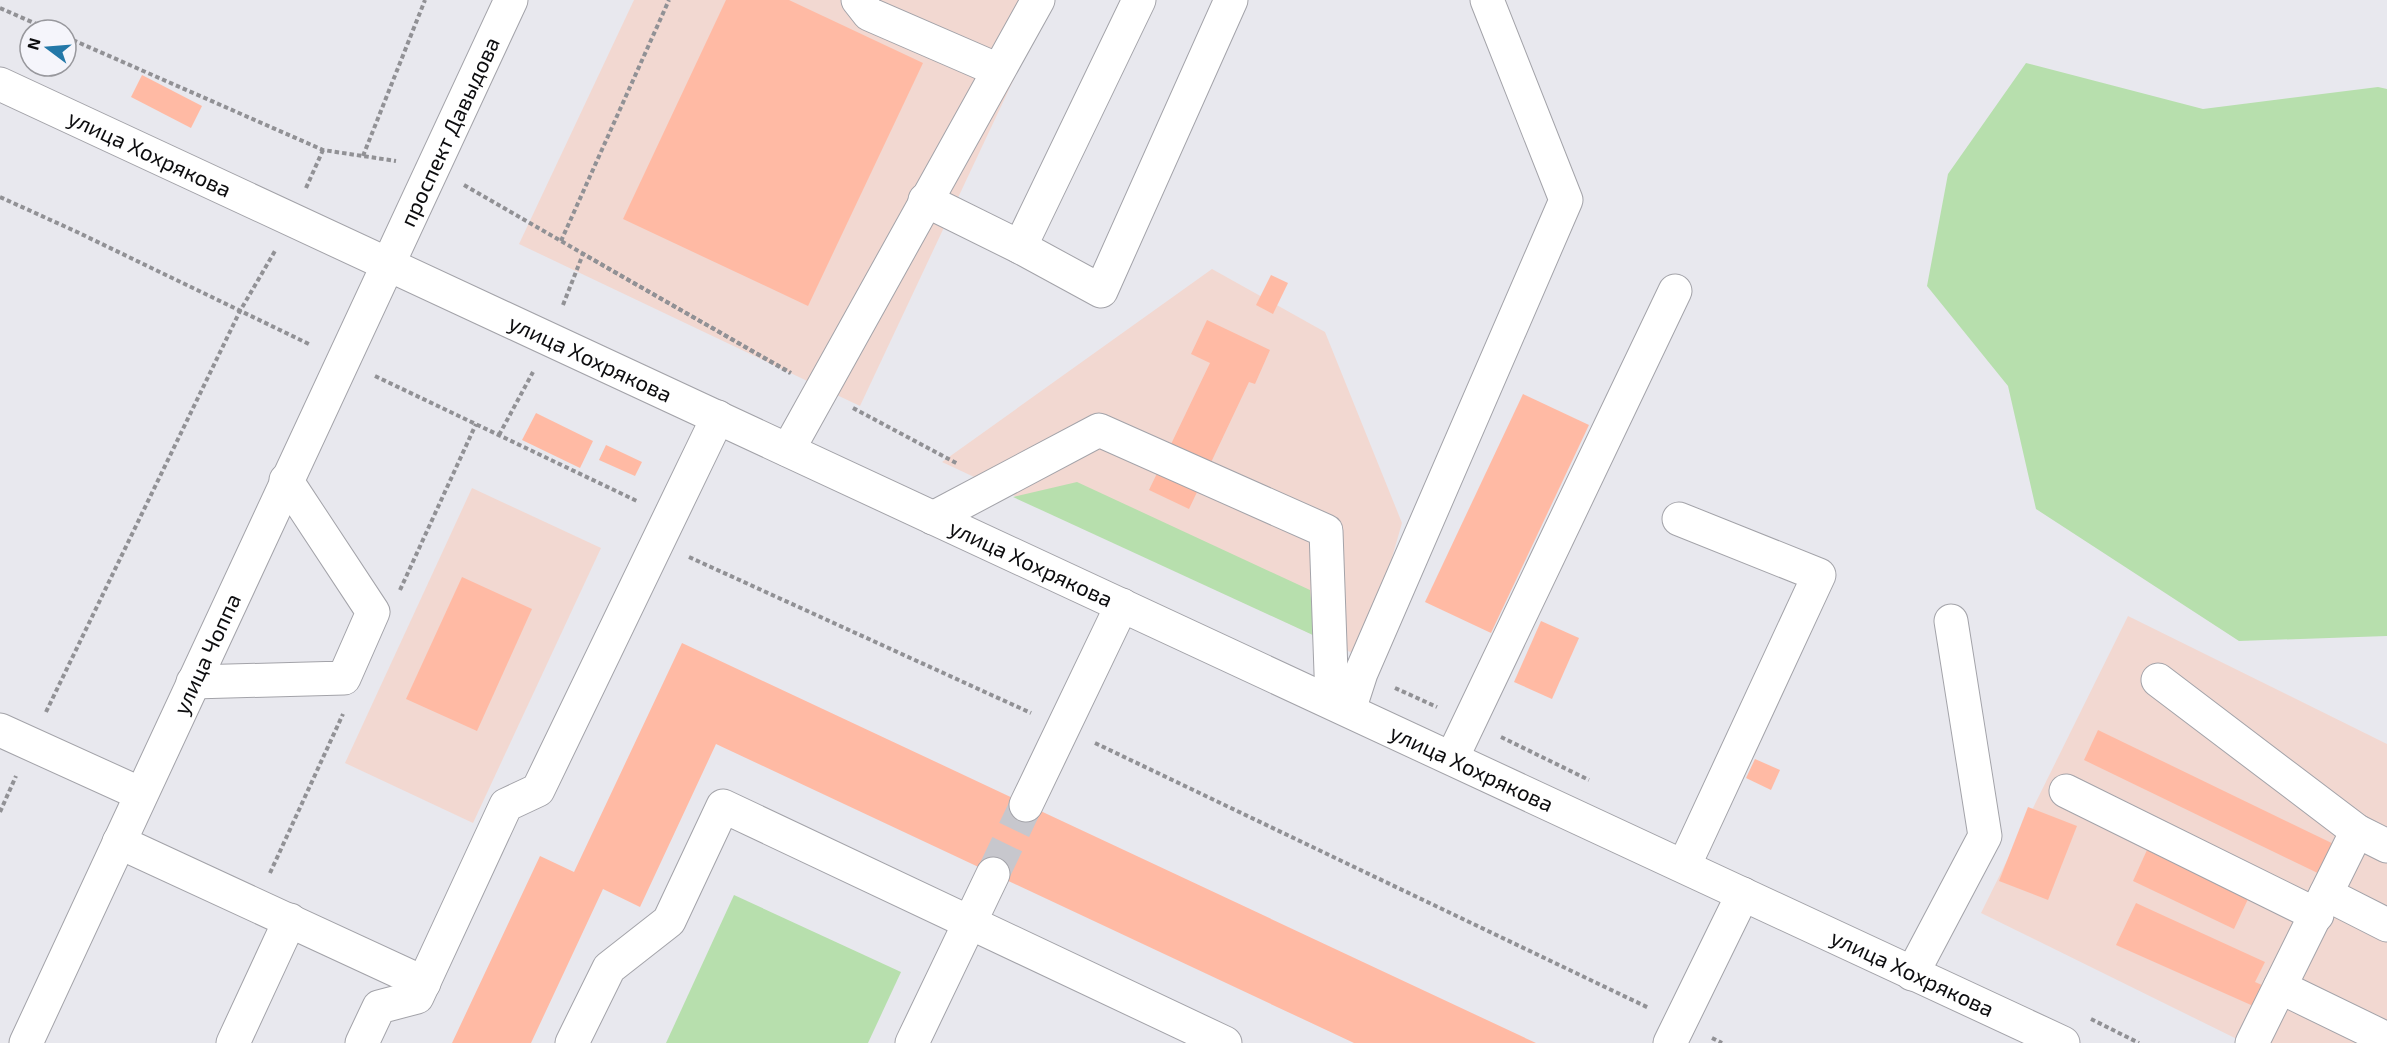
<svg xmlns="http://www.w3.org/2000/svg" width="2387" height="1043" viewBox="0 0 2387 1043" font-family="'Exo 2',sans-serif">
<rect width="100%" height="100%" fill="#e8e8ee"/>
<g fill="#f2d8d1">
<polygon points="634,0 1051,0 860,406 519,244"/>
<polygon points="1212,269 1325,332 1402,523 1363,658 942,462"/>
<polygon points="472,488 601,548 473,823 345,763"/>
<polygon points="2128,616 2387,744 2387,1043 2245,1043 1981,913"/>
</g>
<g fill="#b7dfad">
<polygon points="2026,63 2203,109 2378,87 2387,89 2387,636 2239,641 2036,509 2008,386 1927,286 1948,174"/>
<polygon points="1077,482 1310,590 1315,636 1013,497"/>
<polygon points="734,895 901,972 868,1043 666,1043"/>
</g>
<g fill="#ffbaa4">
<polygon points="726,0 789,0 923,63 808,306 623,219"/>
<polygon points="142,75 202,106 191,128 131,97"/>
<polygon points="1271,275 1288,283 1273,314 1256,305"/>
<polygon points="1207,320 1270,350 1255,384 1249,382 1189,509 1149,490 1210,363 1191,354"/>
<polygon points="1523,394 1589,425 1491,633 1425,602"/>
<polygon points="536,413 593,441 580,468 522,440"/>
<polygon points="606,445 642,462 635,476 599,460"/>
<polygon points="462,577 532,609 477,731 406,699"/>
<polygon points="1541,621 1579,638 1552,699 1514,682"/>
<polygon points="682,643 1536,1043 1354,1043 716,744 640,907 603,889 531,1043 452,1043 540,856 574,872"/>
<polygon points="2098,730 2342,848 2328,878 2084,760"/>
<polygon points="1755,759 1780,770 1771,790 1746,778"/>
<polygon points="2028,807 2077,826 2048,900 1999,881"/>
<polygon points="2147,850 2248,899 2234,929 2133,881"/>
<polygon points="2136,903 2265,962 2255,982 2278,992 2269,1013 2116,945"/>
</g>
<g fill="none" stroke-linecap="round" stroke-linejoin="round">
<polyline stroke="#c7c7cd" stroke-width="33" stroke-dasharray="33 16" stroke-linecap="butt" points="993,874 1026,805"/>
<g stroke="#a3a3a9" stroke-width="35">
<g id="minor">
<polyline points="858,0 869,14 998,70"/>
<polyline points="925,200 1020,247 1101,291 1231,0"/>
<polyline points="1020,247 1139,0"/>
<polyline points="788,450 1038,0"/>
<polyline points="933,518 1099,430 1326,531 1332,701"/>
<polyline points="1679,519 1819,575 1684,866"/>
<polyline points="2158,680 2357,831 2387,846"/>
<polyline points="193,682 344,678 373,612 286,480"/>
<polyline points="1349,710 1361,673 1566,200 1487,0"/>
<polyline points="0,730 141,794"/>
<polyline points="1452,758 1675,291"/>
<polyline points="2066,791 2317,915"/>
<polyline points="1026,805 1122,605"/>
<polyline points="119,842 424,983"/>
<polyline points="2326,894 2387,925"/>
<polyline points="1912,974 1985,836 1951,621"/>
<polyline points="2280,987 2387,1039"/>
<path id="s1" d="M 26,1043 L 511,0"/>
<polyline points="233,1043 290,920"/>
<polyline points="362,1043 379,1007 417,997 506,805 538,790 718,417"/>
<polyline points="572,1043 609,968 669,921 723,806 1225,1043"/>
<polyline points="912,1043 993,874"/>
<polyline points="1670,1043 1743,894"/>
<polyline points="2252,1043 2357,831"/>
</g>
</g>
<g stroke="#a3a3a9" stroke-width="35">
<g id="major">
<path id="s2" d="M 0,84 L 2063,1043"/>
</g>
</g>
<g stroke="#919195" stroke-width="4" stroke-dasharray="4.5 3" stroke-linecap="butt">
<polyline points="0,8 50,30"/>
<polyline points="66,37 323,150 396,161"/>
<polyline points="363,156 425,0"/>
<polyline points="464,185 790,373"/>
<polyline points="306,188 323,150"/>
<polyline points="0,197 77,232 311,345"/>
<polyline points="561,241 669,0"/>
<polyline points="563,305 583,254 791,373"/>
<polyline points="375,376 639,502"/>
<polyline points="853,408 958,464"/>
<polyline points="499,435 533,372"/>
<polyline points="689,557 1031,713"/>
<polyline points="400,590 476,424"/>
<polyline points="1395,688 1437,707"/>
<polyline points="46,712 240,311 275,251"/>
<polyline points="1501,737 1589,780"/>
<polyline points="1095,743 1649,1008"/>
<polyline points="0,812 16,776"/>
<polyline points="270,873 343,714"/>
<polyline points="2091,1019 2139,1043"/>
<polyline points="1712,1038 1722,1043"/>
</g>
<use href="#minor" stroke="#fff" stroke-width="33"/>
<use href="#major" stroke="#fff" stroke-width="33"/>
</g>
<g text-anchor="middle" stroke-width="4.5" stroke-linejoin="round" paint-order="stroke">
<g font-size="22" fill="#0d0d0f" stroke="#f5f5fb">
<text dy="8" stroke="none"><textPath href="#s1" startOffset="1005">проспект Давыдова</textPath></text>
<text dy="8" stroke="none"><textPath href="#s2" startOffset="165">улица Хохрякова</textPath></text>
<text dy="8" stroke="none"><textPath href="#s2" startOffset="651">улица Хохрякова</textPath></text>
<text dy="8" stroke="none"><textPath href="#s2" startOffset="1137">улица Хохрякова</textPath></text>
<text dy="8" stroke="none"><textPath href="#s1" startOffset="429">улица Чоппа</textPath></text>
<text dy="8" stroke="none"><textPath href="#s2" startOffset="1623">улица Хохрякова</textPath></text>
<text dy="8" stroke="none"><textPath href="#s2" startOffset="2109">улица Хохрякова</textPath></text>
</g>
</g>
<g transform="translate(48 48) rotate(286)"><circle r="28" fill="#f5f5fb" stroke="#98989d" stroke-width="1.5"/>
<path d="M0-4.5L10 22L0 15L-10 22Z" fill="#2378a8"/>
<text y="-9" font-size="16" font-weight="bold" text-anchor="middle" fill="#0d0d0f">N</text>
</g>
</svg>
